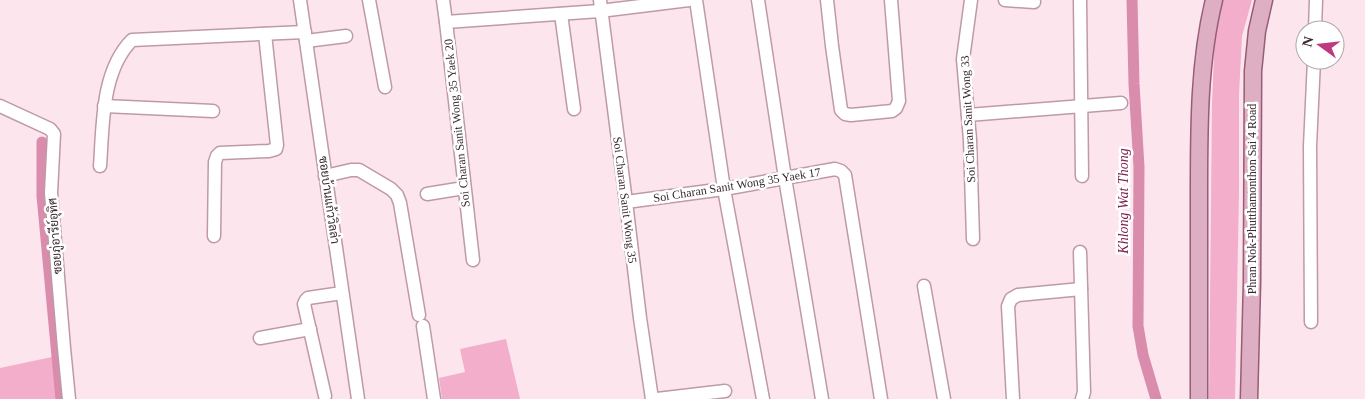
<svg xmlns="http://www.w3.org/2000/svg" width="1365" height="399" viewBox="0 0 1365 399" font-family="'Times New Roman',Sarabun,serif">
<rect width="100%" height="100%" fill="#fde5ee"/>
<g fill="#f2aeca">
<polygon points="1223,0 1252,0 1242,36 1239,95 1239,192 1235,399 1209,399 1212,104 1215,31"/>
<polygon points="506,339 520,399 442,399 439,378 465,372 460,349"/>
<polygon points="52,357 59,399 0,399 0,368"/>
</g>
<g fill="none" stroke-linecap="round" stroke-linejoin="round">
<g stroke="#da8cad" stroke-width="11">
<polyline points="1132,0 1134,84 1139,167 1138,326 1143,355 1156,399"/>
<polyline points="42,142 42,196 61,399"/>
</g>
<g stroke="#be9aa8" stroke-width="15">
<g id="minor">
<polyline points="300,0 358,399"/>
<polyline points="369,0 385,87"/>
<polyline points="443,0 446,22"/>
<polyline points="600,0 626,202 640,318 652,399"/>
<polyline points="696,0 724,189 763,399"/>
<polyline points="758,0 785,178 822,399"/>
<polyline points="827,0 832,46 841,110 845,114 851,115 892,111 896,108 899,101 891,0"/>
<polyline points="971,0 963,59 970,140 973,239"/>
<polyline points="1005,0 1034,2"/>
<polyline points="1080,0 1082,176"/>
<polyline points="561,14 574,109"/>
<polyline points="1315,30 1316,0"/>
<polyline points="306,41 346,36"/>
<polyline points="0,106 50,129 54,134 51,193 64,348 69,399"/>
<polyline points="104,106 213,111"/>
<polyline points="968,115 1121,103"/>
<path d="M 100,166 C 103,126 101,71 132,40 L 305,32"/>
<polyline points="325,176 351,170 359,170 391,189 397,195 400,203 419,315"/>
<polyline points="427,194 464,188"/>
<polyline points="626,202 724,189 835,169 841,171 845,175 881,399"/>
<polyline points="214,236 215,162 217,156 220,153 269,151 276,149 277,145 265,34"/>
<polyline points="1080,252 1084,392 1082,399"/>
<polyline points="473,260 446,22 600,11 689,0"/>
<polyline points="924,286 944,399"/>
<polyline points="1311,322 1310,146 1314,60"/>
<polyline points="423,326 434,399"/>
<polyline points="260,338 310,329"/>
<polyline points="325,396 304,304 306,300 308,298 342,293"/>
<polyline points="657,399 725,391"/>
<polyline points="1013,399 1008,306 1011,299 1018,295 1081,289"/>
</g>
</g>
<g stroke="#965d76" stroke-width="19">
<g id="major">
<path d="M 1199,399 C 1199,329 1199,259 1199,189 C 1199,127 1199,61 1214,0"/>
<polyline points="1249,399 1252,282 1253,71 1257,31 1264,0"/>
</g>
</g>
<use href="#minor" stroke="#fff" stroke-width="12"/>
<use href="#major" stroke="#deaec3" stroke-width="16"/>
</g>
<g text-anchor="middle" stroke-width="5" stroke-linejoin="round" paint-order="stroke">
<g font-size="12" fill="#392a30" stroke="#fff">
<text transform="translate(968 119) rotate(-93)" y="4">Soi Charan Sanit Wong 33</text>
<text transform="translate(457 123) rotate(-96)" y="4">Soi Charan Sanit Wong 35 Yaek 20</text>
<text transform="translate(737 185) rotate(-9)" y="4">Soi Charan Sanit Wong 35 Yaek 17</text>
<text transform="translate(1252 199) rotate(-90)" y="4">Phran Nok-Phutthamonthon Sai 4 Road</text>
<text transform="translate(329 200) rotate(82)" y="4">ซอยบ้านแก้ววิลล่า</text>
<text transform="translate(625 200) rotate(83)" y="4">Soi Charan Sanit Wong 35</text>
<text transform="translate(55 236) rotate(-94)" y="4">ซอยภู่อารีย์อุทิศ</text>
</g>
<g font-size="14" font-style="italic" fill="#7d2251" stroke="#fff">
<text transform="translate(1123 201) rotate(-90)" y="5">Khlong Wat Thong</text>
</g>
</g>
<g transform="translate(1320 45) rotate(285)"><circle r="24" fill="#ffffff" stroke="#b0aaac"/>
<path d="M0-4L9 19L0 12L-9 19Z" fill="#be397e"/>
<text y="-8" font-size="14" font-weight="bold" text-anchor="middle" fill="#392a30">N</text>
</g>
</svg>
